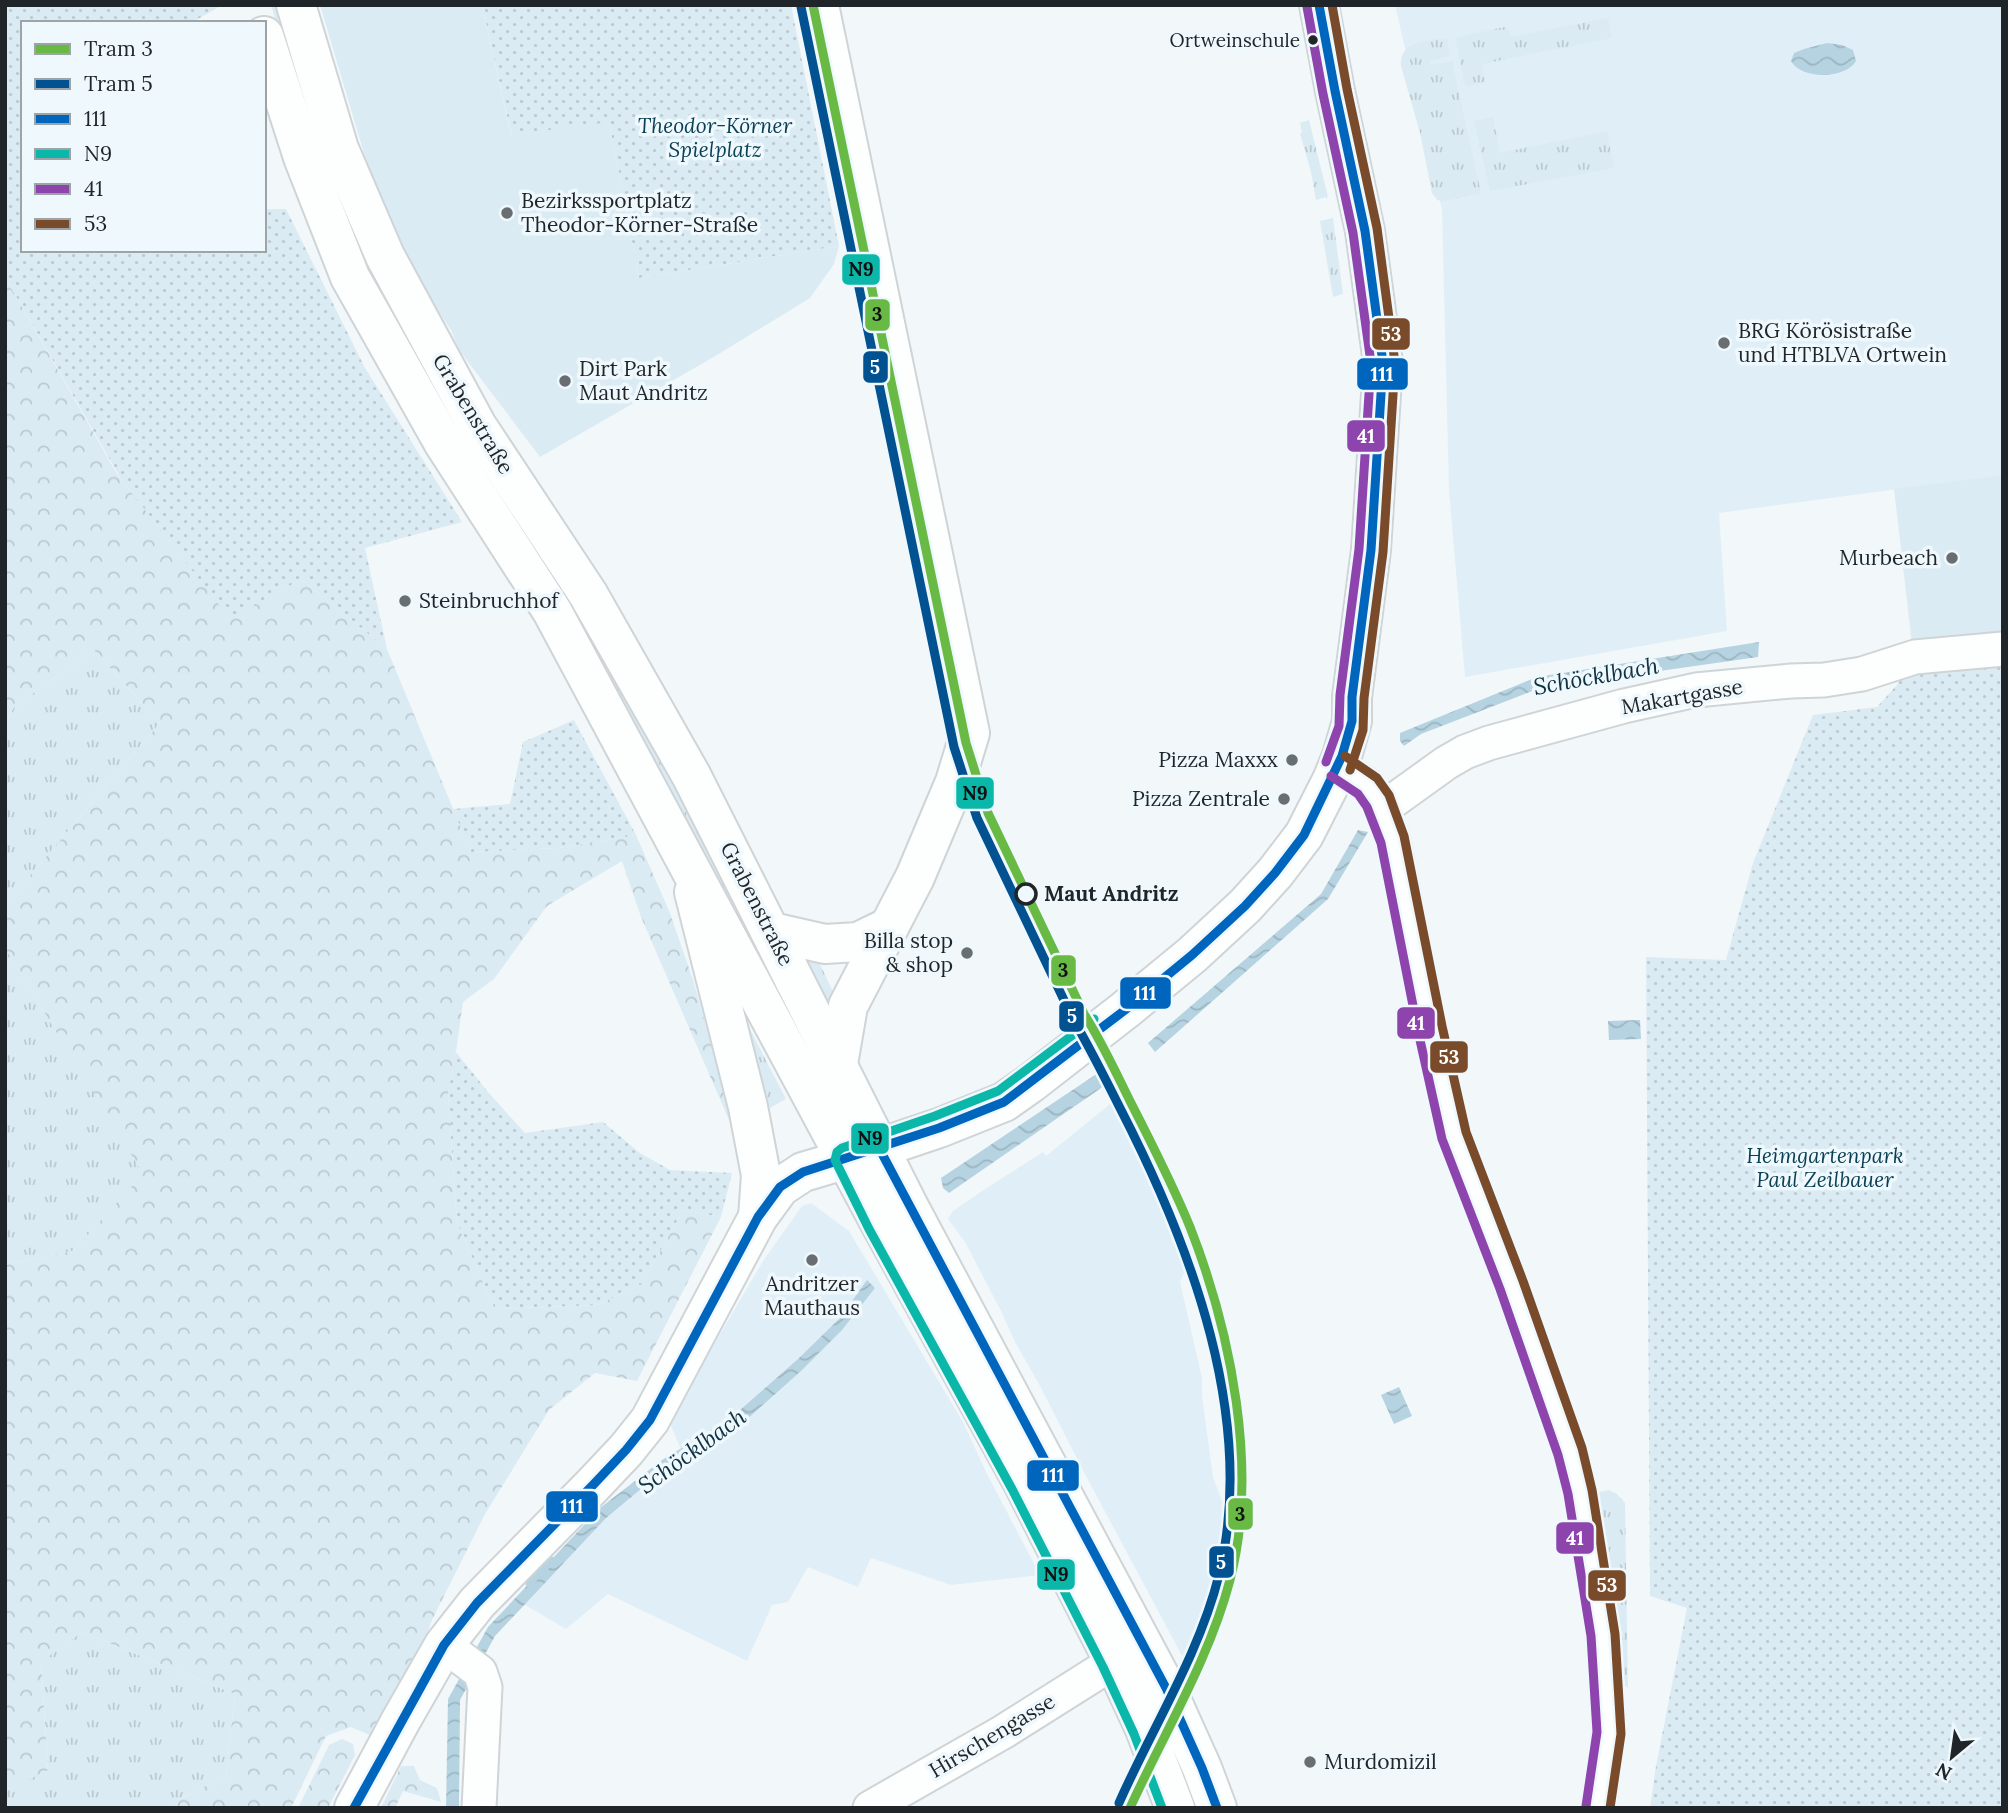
<svg xmlns="http://www.w3.org/2000/svg" width="2008" height="1813" viewBox="0 0 2008 1813" font-family="Lora,serif">
<defs>
<pattern id="grass-tufts" width="24" height="20" patternUnits="userSpaceOnUse" patternTransform="scale(1.75)"><rect width="24" height="20" fill="#dbebf3"/><path d="M3 7l-1-3M5 7V3M7 7l1-3M15 17l-1-3M17 17v-4M19 17l1-3" fill="none" stroke="#bcc9d0"/></pattern>
<pattern id="forest-crowns" width="20" height="18" patternUnits="userSpaceOnUse" patternTransform="scale(1.75)"><rect width="20" height="18" fill="#dbebf3"/><path d="M2 6a3 3 0 1 1 6 0M12 15a3 3 0 1 1 6 0" fill="none" stroke="#bcc9d0"/></pattern>
<pattern id="park-dots" width="8" height="8" patternUnits="userSpaceOnUse" patternTransform="scale(1.75)"><rect width="8" height="8" fill="#dbebf3"/><path d="M2 2h.1M6 6h.1" fill="none" stroke="#bcc9d0" stroke-width="1.8" stroke-linecap="round"/></pattern>
<pattern id="water-waves" width="16" height="10" patternUnits="userSpaceOnUse" patternTransform="scale(1.75)"><rect width="16" height="10" fill="#b6d3e1"/><path d="M0 5q4-4 8 0t8 0" fill="none" stroke="#9cb5c1"/></pattern>
</defs>
<rect width="100%" height="100%" fill="#f2f7fa"/>
<g fill="#e0eff7">
<polygon points="1395,5 2003,5 2003,475 1719,513 1727,631 1465,677 1449,490 1442,210"/>
<polygon points="1115,1100 1167,1204 1188,1263 1180,1282 1202,1378 1202,1396 1213,1477 1229,1520 1224,1555 1214,1595 1188,1667 1087,1478 1040,1386 1015,1342 1001,1311 965,1242 948,1219 953,1211 982,1191 1043,1152 1046,1156"/>
<polygon points="811,1203 849,1231 963,1422 986,1472 1040,1575 951,1585 871,1558 858,1587 808,1567 788,1602 772,1605 747,1661 608,1594 566,1629 520,1602 606,1514 682,1452 669,1421 763,1261 802,1206"/>
</g>
<g fill="url(#grass-tufts)">
<polygon points="271,5 278,5 509,502 643,719 778,982 775,988 625,703 575,620 476,467 363,267 285,55"/>
<polygon points="1608,18 1612,38 1482,64 1485,82 1467,86 1465,84 1455,38 1504,27 1510,31 1511,37"/>
<path d="M 1447,38 L 1450,56 L 1429,61 L 1431,65 L 1452,61 L 1481,193 L 1444,201 L 1437,200 L 1432,193 L 1420,133 L 1401,66 C 1399,40 1427,41 1447,38 Z"/>
<polygon points="1493,117 1500,153 1607,131 1614,168 1490,191 1474,121"/>
<polygon points="1309,120 1328,197 1326,199 1326,197 1316,200 1311,172 1300,134 1302,132 1300,123"/>
<polygon points="1333,218 1343,294 1333,297 1320,221"/>
<polygon points="94,650 160,723 5,905 5,725 14,707"/>
<polygon points="5,948 144,1174 73,1251 5,1265"/>
<polygon points="799,954 816,956 835,996 827,1012"/>
<polygon points="736,1002 786,1099 759,1114"/>
<polygon points="1609,1490 1617,1494 1625,1503 1628,1688 1616,1678 1595,1493"/>
<polygon points="82,1632 235,1694 226,1776 162,1808 5,1808 5,1792 48,1769 41,1661"/>
</g>
<g fill="url(#forest-crowns)">
<polygon points="5,277 117,474 231,619 301,579 387,649 471,852 559,848 636,835 670,913 694,983 733,1122 729,1120 641,917 622,861 547,906 494,979 463,1002 456,1052 448,1093 457,1223 495,1309 597,1305 642,1284 683,1210 721,1217 637,1381 595,1373 549,1410 485,1514 432,1620 388,1743 351,1727 326,1736 291,1808 162,1808 226,1776 235,1694 82,1632 41,1662 48,1770 5,1792 5,1265 73,1251 143,1174 5,948 5,905 160,723 94,650 14,707 5,725"/>
<polygon points="342,1739 353,1744 355,1755 328,1808 298,1808 329,1745"/>
<polygon points="401,1766 414,1766 420,1780 437,1788 441,1802 403,1791 395,1808 381,1808"/>
</g>
<g fill="url(#park-dots)">
<polygon points="5,5 219,5 219,7 191,23 23,23 23,250 264,250 264,209 286,209 365,368 462,522 365,548 387,649 301,579 231,620 121,479 5,277"/>
<polygon points="482,5 791,5 839,246 639,278 609,122 513,142"/>
<polygon points="2003,661 2003,1808 1650,1808 1656,1766 1687,1608 1650,1596 1646,957 1726,960 1753,863 1813,715 1877,707 1897,685 1902,672"/>
<polygon points="574,720 636,835 559,848 471,852 453,809 510,804 523,742"/>
<polygon points="456,1052 488,1092 525,1133 603,1122 640,1153 670,1170 732,1173 721,1217 683,1210 642,1284 597,1305 495,1309 457,1223 448,1093"/>
</g>
<g fill="#dbebf3">
<polygon points="320,5 482,5 511,135 609,122 639,278 839,246 834,264 810,298 717,355 540,457 459,350 451,330 424,290 372,180"/>
<polygon points="2003,475 2003,638 1912,644 1894,489"/>
</g>
<g fill="url(#water-waves)">
<path d="M 1827,43 L 1842,45 L 1853,50 L 1856,61 C 1846,79 1801,80 1791,61 L 1794,53 L 1804,49 Z"/>
<polygon points="1759,642 1758,657 1540,688 1421,734 1404,746 1400,741 1400,733 1537,677"/>
<polygon points="1358,830 1368,832 1328,899 1155,1052 1148,1043 1321,894"/>
<polygon points="1640,1020 1641,1039 1609,1040 1608,1021"/>
<polygon points="1098,1073 1103,1078 1104,1086 949,1193 943,1188 941,1178"/>
<polygon points="867,1280 875,1288 842,1330 801,1371 737,1428 666,1468 606,1518 495,1636 460,1700 459,1808 446,1808 448,1699 488,1627 600,1508 662,1460 731,1418 798,1359 840,1318"/>
<polygon points="1399,1387 1412,1416 1394,1424 1381,1395"/>
</g>
<g fill="none" stroke-linecap="round" stroke-linejoin="round">
<polyline stroke="#b6d3e1" stroke-width="9" points="530,1584 536,1573 551,1561"/>
<g stroke="#cfd4d7" stroke-width="37">
<g id="street">
<polyline points="1338,766 1367,785 1378,801 1393,840 1430,1029 1454,1136 1511,1285 1570,1451 1580,1492 1603,1635 1609,1733 1598,1808"/>
<polyline points="1382,809 1446,763 1465,752 1489,743 1624,706 1696,690 1791,681 1824,680 1862,674 1915,657 2003,649"/>
<polyline points="444,1645 480,1672 485,1687 479,1808"/>
<polyline points="870,1808 1003,1732 1114,1662"/>
</g>
</g>
<g stroke="#cfd4d7" stroke-width="42">
<g id="secondary">
<polyline points="819,5 970,733 955,782 915,877 848,1006 838,1064"/>
<polyline points="694,892 748,1107 761,1175 758,1217"/>
<polyline points="772,932 825,944 858,942 889,927"/>
<polyline points="354,1808 400,1722 444,1645 477,1603 593,1485 626,1450 650,1420 758,1217 780,1187 803,1172 847,1159 939,1128 1004,1102 1031,1083 1125,1010 1192,955 1245,906 1275,873 1304,835 1332,780 1342,756 1352,721 1352,697 1371,550 1383,363 1365,231 1335,91 1319,5"/>
</g>
</g>
<g stroke="#cfd4d7" stroke-width="42">
<g id="primary">
<polyline points="296,5 339,149 385,256 477,426 588,594 691,775 910,1209 1166,1688 1202,1768 1217,1808"/>
<polyline points="264,36 303,157 350,277 443,442 552,611 880,1223 1023,1483 1114,1662 1145,1729 1175,1808"/>
</g>
</g>
<use href="#street" stroke="#fdfefe" stroke-width="33"/>
<use href="#secondary" stroke="#fdfefe" stroke-width="38"/>
<use href="#primary" stroke="#fdfefe" stroke-width="38"/>
<g stroke="#eff8fd" stroke-width="14">
<g id="bus-1">
<polyline points="879,1148 1166,1688 1202,1768 1217,1808"/>
<polyline points="354,1808 444,1645 477,1603 593,1485 626,1450 650,1420 758,1217 780,1187 803,1172 939,1128 1004,1102 1125,1010 1192,955 1245,906 1275,873 1304,835 1342,756 1352,721 1352,697 1371,550 1383,363 1365,231 1335,91 1319,5"/>
</g>
</g>
<g stroke="#eff8fd" stroke-width="14">
<g id="bus-2">
<polyline points="807,7 958,737 983,818 1020,898 1090,1035"/>
<polyline points="1094,1019 998,1091 935,1116 842,1148 837,1152 835,1160 869,1229 1012,1489 1103,1667 1134,1734 1162,1808"/>
</g>
</g>
<g stroke="#eff8fd" stroke-width="14">
<g id="bus-3">
<polyline points="1307,7 1323,94 1353,233 1371,363 1359,549 1340,695 1339,726 1326,762"/>
<polyline points="1331,776 1358,794 1367,807 1381,843 1418,1031 1442,1139 1500,1289 1558,1455 1568,1494 1591,1636 1597,1732 1586,1806"/>
</g>
</g>
<g stroke="#eff8fd" stroke-width="14">
<g id="bus-4">
<polyline points="1332,5 1347,89 1377,228 1395,363 1383,552 1364,698 1363,730 1350,770"/>
<polyline points="1345,756 1377,778 1389,795 1404,836 1442,1026 1466,1132 1523,1281 1582,1448 1592,1490 1615,1634 1621,1734 1610,1808"/>
</g>
</g>
<use href="#bus-1" stroke="#0065bd" stroke-width="9"/>
<use href="#bus-2" stroke="#0ab7a8" stroke-width="9"/>
<use href="#bus-3" stroke="#8e44ad" stroke-width="9"/>
<use href="#bus-4" stroke="#7a4b2a" stroke-width="9"/>
<g stroke="#eff8fd" stroke-width="14">
<path id="tram-1" d="M 813,5 L 966,743 L 988,813 L 1084,1014 C 1102,1042 1116,1073 1131,1103 C 1152,1144 1173,1185 1190,1227 C 1231,1332 1259,1470 1230,1580 C 1209,1660 1164,1733 1130,1808"/>
</g>
<g stroke="#eff8fd" stroke-width="14">
<path id="tram-2" d="M 801,7 L 954,747 L 977,818 L 1073,1019 C 1090,1048 1105,1078 1120,1108 C 1191,1246 1257,1419 1219,1575 C 1199,1655 1152,1728 1119,1803"/>
</g>
<use href="#tram-1" stroke="#68ba45" stroke-width="9"/>
<use href="#tram-2" stroke="#025191" stroke-width="9"/>
</g>
<circle fill="#1f2528" stroke="#eff8fd" stroke-width="2.5" cx="1313" cy="40" r="6"/>
<g fill="#696e72" stroke="#eff8fd" stroke-width="2.5">
<circle cx="507" cy="213" r="7"/>
<circle cx="1724" cy="343" r="7"/>
<circle cx="565" cy="381" r="7"/>
<circle cx="1952" cy="558" r="7"/>
<circle cx="405" cy="601" r="7"/>
<circle cx="1292" cy="760" r="7"/>
<circle cx="1284" cy="799" r="7"/>
<circle cx="967" cy="953" r="7"/>
<circle cx="812" cy="1260" r="7"/>
<circle cx="1310" cy="1762" r="7"/>
</g>
<circle fill="#eff8fd" stroke="#1f2528" stroke-width="3.5" cx="1026" cy="894" r="10"/>
<g text-anchor="middle" stroke-width="7" stroke-linejoin="round" paint-order="stroke">
<g font-size="19" fill="#1f2528" stroke="#eff8fd" text-anchor="end">
<text x="1300" y="47">Ortweinschule</text>
</g>
<g font-size="21" font-style="italic" fill="#083f53" stroke="#eff8fd">
<text x="715" y="133">Theodor-Körner<tspan x="715" dy="24">Spielplatz</tspan></text>
<text x="1825" y="1163">Heimgartenpark<tspan x="1825" dy="24">Paul Zeilbauer</tspan></text>
</g>
<g font-size="21" fill="#1f2528" stroke="#eff8fd" text-anchor="start">
<text x="521" y="208">Bezirkssportplatz<tspan x="521" dy="24">Theodor-Körner-Straße</tspan></text>
<text x="1738" y="338">BRG Körösistraße<tspan x="1738" dy="24">und HTBLVA Ortwein</tspan></text>
<text x="579" y="376">Dirt Park<tspan x="579" dy="24">Maut Andritz</tspan></text>
<text x="1938" y="565" text-anchor="end">Murbeach</text>
<text x="419" y="608">Steinbruchhof</text>
<text x="1278" y="767" text-anchor="end">Pizza Maxxx</text>
<text x="1270" y="806" text-anchor="end">Pizza Zentrale</text>
<text x="953" y="948" text-anchor="end">Billa stop<tspan x="953" dy="24">&amp; shop</tspan></text>
<text x="812" y="1291" text-anchor="middle">Andritzer<tspan x="812" dy="24">Mauthaus</tspan></text>
<text x="1324" y="1769">Murdomizil</text>
</g>
<g font-size="21" fill="#1f2528" stroke="#eff8fd">
<text transform="translate(473 414) rotate(59)" y="7">Grabenstraße</text>
<text transform="translate(1682 697) rotate(-10)" y="7">Makartgasse</text>
<text transform="translate(757 904) rotate(63)" y="7">Grabenstraße</text>
<text transform="translate(992 1736) rotate(-31)" y="7">Hirschengasse</text>
</g>
<g font-size="21" font-weight="bold" fill="#1f2528" stroke="#eff8fd" text-anchor="start">
<text x="1044" y="901">Maut Andritz</text>
</g>
<g font-size="23" font-style="italic" fill="#0f3241" stroke="#eff8fd">
<text transform="translate(1596 676) rotate(-10)" y="8">Schöcklbach</text>
<text transform="translate(692 1451) rotate(-36)" y="8">Schöcklbach</text>
</g>
</g>
<g stroke="#eff8fd" stroke-width="2.5">
<rect x="841" y="253" width="40" height="33" rx="7" fill="#0ab7a8"/>
<rect x="864" y="298" width="27" height="34" rx="7" fill="#68ba45"/>
<rect x="1371" y="317" width="40" height="34" rx="7" fill="#7a4b2a"/>
<rect x="862" y="350" width="27" height="34" rx="7" fill="#025191"/>
<rect x="1356" y="357" width="53" height="34" rx="7" fill="#0065bd"/>
<rect x="1346" y="419" width="40" height="34" rx="7" fill="#8e44ad"/>
<rect x="955" y="776" width="40" height="34" rx="7" fill="#0ab7a8"/>
<rect x="1050" y="954" width="27" height="33" rx="7" fill="#68ba45"/>
<rect x="1119" y="976" width="53" height="34" rx="7" fill="#0065bd"/>
<rect x="1058" y="1000" width="27" height="33" rx="7" fill="#025191"/>
<rect x="1396" y="1006" width="40" height="34" rx="7" fill="#8e44ad"/>
<rect x="1429" y="1040" width="40" height="34" rx="7" fill="#7a4b2a"/>
<rect x="850" y="1122" width="40" height="33" rx="7" fill="#0ab7a8"/>
<rect x="1026" y="1459" width="54" height="33" rx="7" fill="#0065bd"/>
<rect x="545" y="1490" width="54" height="33" rx="7" fill="#0065bd"/>
<rect x="1227" y="1497" width="27" height="34" rx="7" fill="#68ba45"/>
<rect x="1555" y="1521" width="40" height="34" rx="7" fill="#8e44ad"/>
<rect x="1208" y="1545" width="27" height="34" rx="7" fill="#025191"/>
<rect x="1036" y="1558" width="40" height="33" rx="7" fill="#0ab7a8"/>
<rect x="1587" y="1569" width="40" height="33" rx="7" fill="#7a4b2a"/>
</g>
<g font-size="19" text-anchor="middle" font-weight="bold" fill="#fff">
<text x="1391" y="341">53</text>
<text x="875" y="374">5</text>
<text x="1382" y="381">111</text>
<text x="1366" y="443">41</text>
<text x="1145" y="1000">111</text>
<text x="1072" y="1023">5</text>
<text x="1416" y="1030">41</text>
<text x="1449" y="1064">53</text>
<text x="1053" y="1482">111</text>
<text x="572" y="1513">111</text>
<text x="1575" y="1545">41</text>
<text x="1221" y="1569">5</text>
<text x="1607" y="1592">53</text>
</g>
<g font-size="19" text-anchor="middle" font-weight="bold" fill="#111">
<text x="861" y="276">N9</text>
<text x="877" y="321">3</text>
<text x="975" y="800">N9</text>
<text x="1063" y="977">3</text>
<text x="870" y="1145">N9</text>
<text x="1240" y="1521">3</text>
<text x="1056" y="1581">N9</text>
</g>
<rect width="2008" height="1813" fill="none" stroke="#1f2528" stroke-width="14"/>
<rect x="21" y="21" width="245" height="231" fill="#eff8fd" stroke="#9ca4a8" stroke-width="2"/>
<rect x="35" y="44" width="35" height="10" fill="#68ba45" stroke="#9ca4a8" stroke-width="2"/>
<text x="84" y="56" font-size="21" fill="#1f2528">Tram 3</text>
<rect x="35" y="79" width="35" height="10" fill="#025191" stroke="#9ca4a8" stroke-width="2"/>
<text x="84" y="91" font-size="21" fill="#1f2528">Tram 5</text>
<rect x="35" y="114" width="35" height="10" fill="#0065bd" stroke="#9ca4a8" stroke-width="2"/>
<text x="84" y="126" font-size="21" fill="#1f2528">111</text>
<rect x="35" y="149" width="35" height="10" fill="#0ab7a8" stroke="#9ca4a8" stroke-width="2"/>
<text x="84" y="161" font-size="21" fill="#1f2528">N9</text>
<rect x="35" y="184" width="35" height="10" fill="#8e44ad" stroke="#9ca4a8" stroke-width="2"/>
<text x="84" y="196" font-size="21" fill="#1f2528">41</text>
<rect x="35" y="219" width="35" height="10" fill="#7a4b2a" stroke="#9ca4a8" stroke-width="2"/>
<text x="84" y="231" font-size="21" fill="#1f2528">53</text>
<g transform="translate(1952 1757) rotate(209)" stroke="#eff8fd" stroke-width="5" paint-order="stroke">
<path d="M0-5L12 26L0 18L-12 26Z" fill="#1f2528"/>
<text y="-10" font-size="19" font-weight="bold" text-anchor="middle" fill="#1f2528">N</text>
</g>
</svg>
